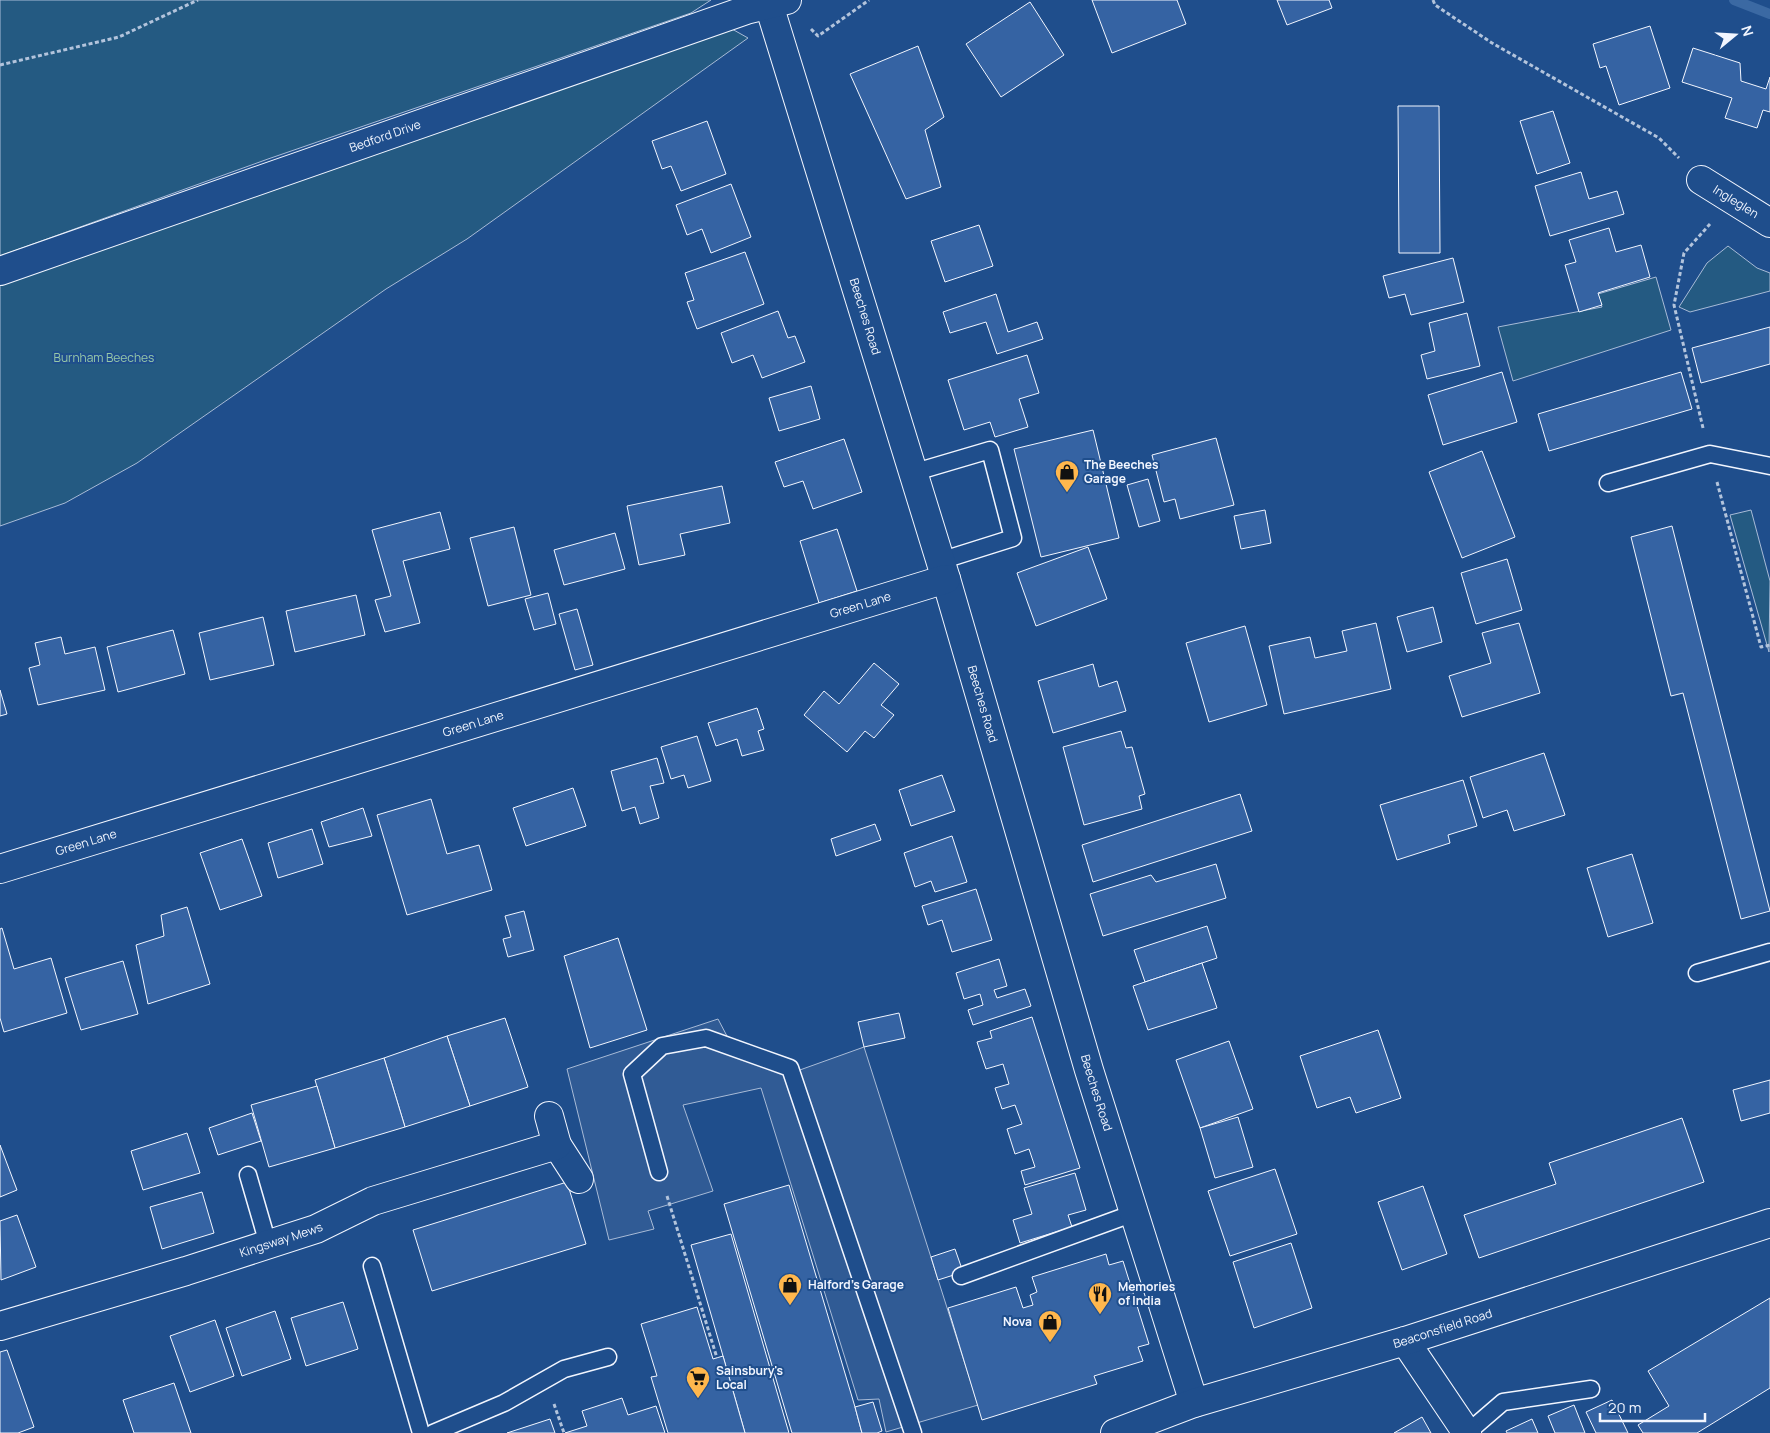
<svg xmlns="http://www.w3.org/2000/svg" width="1770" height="1433" viewBox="0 0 1770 1433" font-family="Manrope,sans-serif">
<rect width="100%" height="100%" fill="#1f4e8c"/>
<g fill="#245a82" stroke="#a8bbd7">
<polygon points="0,0 711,0 691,13 268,159 0,256"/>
<polygon points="732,29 748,38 467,239 386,289 137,463 65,503 0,526 0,285 358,157"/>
<polygon points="1728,246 1757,268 1770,273 1770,291 1690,312 1679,307 1707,263"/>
<polygon points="1656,277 1671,330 1513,381 1498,327 1602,307 1598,294"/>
<polygon points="1751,510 1770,581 1769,652 1730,515"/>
</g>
<polygon fill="#305b95" stroke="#a8bbd7" points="718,1019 728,1038 797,1071 864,1047 978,1405 886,1432 879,1399 858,1400 761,1088 683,1105 713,1191 648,1211 654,1229 609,1240 567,1069"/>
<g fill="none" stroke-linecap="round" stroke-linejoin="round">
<polyline stroke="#3b69a3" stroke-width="10" points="1734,0 1770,14"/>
</g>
<g fill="#3563a3" stroke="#f2f6ff">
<polygon points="1092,0 1177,0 1186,24 1112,53"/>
<polygon points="1277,0 1329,0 1332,8 1287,25"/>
<polygon points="1030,2 1064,55 1001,97 966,44"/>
<polygon points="1650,26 1670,88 1619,105 1606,66 1600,68 1593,44"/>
<polygon points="918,46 944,117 925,130 941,187 906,199 850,74"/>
<polygon points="1693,48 1740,63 1741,81 1766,89 1770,77 1770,112 1763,110 1757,128 1725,118 1732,98 1682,82"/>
<polygon points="1398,106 1439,106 1440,253 1399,253"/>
<polygon points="1553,111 1570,163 1537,174 1520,121"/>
<polygon points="707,121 726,174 681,191 671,166 662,169 652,141"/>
<polygon points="1581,172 1589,199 1617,191 1624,214 1550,236 1535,186"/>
<polygon points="731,184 751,237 711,253 702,229 687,235 676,205"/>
<polygon points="979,225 993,266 945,282 931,241"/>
<polygon points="1609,228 1616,252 1641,245 1650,277 1598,293 1602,305 1579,312 1565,265 1576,262 1569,240"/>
<polygon points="745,252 764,304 697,329 687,302 694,300 685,273"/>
<polygon points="1453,258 1464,302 1411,315 1405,294 1389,298 1383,276"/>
<polygon points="996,294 1008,332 1037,322 1043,339 997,354 986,322 950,333 943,312"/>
<polygon points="778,311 788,338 795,336 805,362 762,378 753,355 732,363 721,333"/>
<polygon points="1467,313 1480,366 1427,379 1421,355 1435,351 1429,323"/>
<polygon points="1770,327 1770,364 1701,383 1692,348"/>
<polygon points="1027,355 1039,393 1019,399 1028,427 995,437 990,422 964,430 948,380"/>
<polygon points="1502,372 1517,422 1443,445 1428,395"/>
<polygon points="1681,372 1692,409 1549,451 1538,414"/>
<polygon points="811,386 820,419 779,431 769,398"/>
<polygon points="1093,430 1119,538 1041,557 1014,449"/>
<polygon points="1216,438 1234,505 1180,519 1175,499 1164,502 1152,455"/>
<polygon points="844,439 862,492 813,509 803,481 784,487 775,462"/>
<polygon points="1482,451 1515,537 1462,558 1429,472"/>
<polygon points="1148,479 1160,521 1139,527 1127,485"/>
<polygon points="722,486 730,523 680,534 685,555 639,565 627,506"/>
<polygon points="1265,510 1271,543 1241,549 1234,516"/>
<polygon points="440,512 450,549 403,561 420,623 385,632 375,600 391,596 372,530"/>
<polygon points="1672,526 1770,911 1741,919 1683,693 1671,696 1631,537"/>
<polygon points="514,527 531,595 488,606 470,538"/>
<polygon points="837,529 857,591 819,603 800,541"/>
<polygon points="615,533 625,569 564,585 554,550"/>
<polygon points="1088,547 1107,599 1036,626 1017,573"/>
<polygon points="1507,559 1522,610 1476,624 1461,573"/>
<polygon points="548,593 556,624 534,630 525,599"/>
<polygon points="356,595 365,635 295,652 286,611"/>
<polygon points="1433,607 1442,642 1407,652 1397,617"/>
<polygon points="577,609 593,665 575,670 559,614"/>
<polygon points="263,617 274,665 210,680 199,633"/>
<polygon points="1376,623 1391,689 1284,714 1269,646 1310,637 1315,658 1347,651 1342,631"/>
<polygon points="1519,623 1540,693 1462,717 1449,676 1491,663 1482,633"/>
<polygon points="1245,626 1267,705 1209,722 1186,643"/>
<polygon points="173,630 185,674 118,692 107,647"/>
<polygon points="61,637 65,654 95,647 105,690 38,705 29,668 40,665 35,643"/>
<polygon points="874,663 899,684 881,705 894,715 874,738 865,731 847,752 804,715 824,691 839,704"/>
<polygon points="1093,664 1099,687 1117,681 1126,711 1053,733 1038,681"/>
<polygon points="0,690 7,714 0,716"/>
<polygon points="757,708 764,729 758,731 764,750 742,756 737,739 716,746 708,723"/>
<polygon points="1121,731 1126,748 1132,747 1145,794 1139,796 1142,809 1084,825 1063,747"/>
<polygon points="697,736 711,781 688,788 684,775 671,779 661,747"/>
<polygon points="1544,753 1565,815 1514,831 1507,810 1483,818 1470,777"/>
<polygon points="657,758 664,783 650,786 659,818 640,824 635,807 622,811 611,771"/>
<polygon points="942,775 955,811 911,826 899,790"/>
<polygon points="1463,780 1477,826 1448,835 1450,843 1397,860 1380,805"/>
<polygon points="573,788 586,826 526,846 513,808"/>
<polygon points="1240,794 1252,831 1093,882 1082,845"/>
<polygon points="431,799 447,854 479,845 492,890 407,915 377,815"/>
<polygon points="363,808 372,836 329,847 321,822"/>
<polygon points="875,824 881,840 836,856 831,839"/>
<polygon points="312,829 323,864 278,878 268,843"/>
<polygon points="952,836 967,882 935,892 931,881 915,887 904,853"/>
<polygon points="242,839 262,896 220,910 200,853"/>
<polygon points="1632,854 1653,923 1608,937 1587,868"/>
<polygon points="1216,864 1226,898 1103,936 1090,894 1151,875 1156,882"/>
<polygon points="976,889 992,940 952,952 942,920 928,925 922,906"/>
<polygon points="187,907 210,984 148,1004 136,945 164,936 161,915"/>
<polygon points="524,911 534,950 508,957 503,939 511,937 505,916"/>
<polygon points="1207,926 1217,958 1145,982 1134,950"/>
<polygon points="2,928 14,969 51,958 67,1013 4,1032 0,1018 0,929"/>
<polygon points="618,938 647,1030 590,1048 564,956"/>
<polygon points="999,959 1007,986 994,990 997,998 1025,989 1031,1006 973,1025 968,1010 983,1005 980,994 964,999 956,973"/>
<polygon points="123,961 138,1014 81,1030 65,978"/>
<polygon points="1202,963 1217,1008 1148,1030 1133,986"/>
<polygon points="899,1013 905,1038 864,1047 858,1022"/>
<polygon points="1032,1017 1080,1168 1025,1185 1021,1171 1035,1167 1029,1149 1015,1154 1007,1129 1022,1124 1015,1105 1002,1109 995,1088 1009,1084 1003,1064 986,1069 977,1042 992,1038 990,1031"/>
<polygon points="505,1018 528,1087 470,1106 447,1036"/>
<polygon points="1378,1030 1401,1098 1356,1113 1350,1097 1317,1108 1300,1056"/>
<polygon points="447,1036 470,1106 405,1127 384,1058"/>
<polygon points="1229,1041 1253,1109 1200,1128 1176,1060"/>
<polygon points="384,1058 405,1127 335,1148 315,1080"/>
<polygon points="1770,1080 1770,1113 1741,1121 1733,1090"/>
<polygon points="317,1086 335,1148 269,1167 251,1105"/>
<polygon points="252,1113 261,1141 218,1155 209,1128"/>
<polygon points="1238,1117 1253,1167 1215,1178 1200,1128"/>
<polygon points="1682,1118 1704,1182 1479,1258 1464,1215 1556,1184 1549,1163"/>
<polygon points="187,1133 200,1173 143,1190 131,1151"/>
<polygon points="0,1145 17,1190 0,1197"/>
<polygon points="1275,1169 1297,1234 1230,1256 1208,1191"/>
<polygon points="1075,1173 1086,1210 1068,1215 1072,1227 1020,1243 1013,1220 1032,1214 1024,1188"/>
<polygon points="567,1182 586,1244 432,1291 413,1230"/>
<polygon points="789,1185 855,1407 862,1433 792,1433 724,1204"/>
<polygon points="1423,1186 1447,1254 1402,1270 1378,1202"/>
<polygon points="202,1192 214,1233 162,1249 150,1207"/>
<polygon points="17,1215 36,1267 1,1280 0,1221"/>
<polygon points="731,1234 779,1399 789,1433 745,1433 723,1356 691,1245"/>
<polygon points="1291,1243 1312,1308 1254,1328 1233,1262"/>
<polygon points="955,1249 963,1272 938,1280 931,1257"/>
<polygon points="1106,1254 1109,1265 1123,1261 1149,1344 1138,1347 1143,1361 1094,1376 1097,1384 982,1420 948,1308 1016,1287 1023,1308 1033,1305 1030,1295 1037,1292 1032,1277"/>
<polygon points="1770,1298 1770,1388 1697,1433 1643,1433 1638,1425 1669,1406 1648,1371"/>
<polygon points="343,1302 358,1349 306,1366 291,1318"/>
<polygon points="697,1307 713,1359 723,1356 745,1433 668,1433 651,1377 657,1376 641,1324"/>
<polygon points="275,1311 291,1359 242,1376 226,1328"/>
<polygon points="215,1320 234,1376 190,1392 170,1336"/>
<polygon points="7,1350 34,1427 18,1433 0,1433 0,1352"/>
<polygon points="174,1383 191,1433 134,1433 123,1400"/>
<polygon points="622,1398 628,1415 656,1406 665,1433 565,1433 587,1426 582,1411"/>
<polygon points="1612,1400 1628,1433 1596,1433 1586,1412"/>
<polygon points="873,1402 882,1431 877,1433 862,1433 855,1407"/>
<polygon points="1574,1405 1585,1433 1555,1433 1548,1416"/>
<polygon points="1422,1417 1431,1433 1394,1433"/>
<polygon points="550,1419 555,1433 507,1433"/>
<polygon points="1532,1419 1538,1433 1507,1433 1506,1431"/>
</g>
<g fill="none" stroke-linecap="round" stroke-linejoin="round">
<g stroke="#f2f6ff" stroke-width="19">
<g id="lane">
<polyline points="912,473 990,450 1013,538 940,561"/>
<polyline points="1608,483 1710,454 1770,466"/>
<polyline points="1697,973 1770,952"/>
<polyline points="659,1172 632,1074 662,1046 706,1038 790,1068 913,1433"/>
<polyline points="248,1175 268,1244"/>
<polyline points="372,1266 421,1433"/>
<polyline points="961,1276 1134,1213"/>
<polyline points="433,1433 504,1403 564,1369 608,1357"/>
<polyline points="1467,1433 1503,1402 1591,1389"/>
</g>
</g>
<g stroke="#f2f6ff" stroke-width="30">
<g id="street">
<path id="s1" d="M 769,5 L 946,579 L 1089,1070 L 1194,1403"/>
<path id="s2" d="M 1701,180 L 1770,223"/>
<path id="s3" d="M 0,271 L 746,10 L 787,0"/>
<path id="s4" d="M 0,869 L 946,579"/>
<polyline points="557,1145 579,1179"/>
<path id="s5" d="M 0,1326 L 186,1271 L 316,1229 L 373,1201 L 557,1145 L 549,1116"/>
<polyline points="1405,1341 1467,1433"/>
</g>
</g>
<g stroke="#f2f6ff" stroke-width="30">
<g id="primary">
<path id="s6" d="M 1115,1433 L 1194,1403 L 1405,1341 L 1770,1223"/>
</g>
</g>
<g stroke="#b3c4dc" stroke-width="3" stroke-dasharray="4 2.5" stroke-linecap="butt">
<polyline points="1433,0 1435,5 1492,43 1659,138 1679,158"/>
<polyline points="811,29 818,36 869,0"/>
<polyline points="0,65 119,37 198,0"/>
<polyline points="1703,428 1674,305 1684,253 1710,224"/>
<polyline points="1717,482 1761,647 1770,645"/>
<polyline points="667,1196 717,1358"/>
<polyline points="554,1404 564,1433"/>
</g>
<use href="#lane" stroke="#1f4e8c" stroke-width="16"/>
<use href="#street" stroke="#1f4e8c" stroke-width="28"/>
<use href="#primary" stroke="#1f4e8c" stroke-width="28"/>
</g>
<defs>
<g id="shop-pin" transform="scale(1.25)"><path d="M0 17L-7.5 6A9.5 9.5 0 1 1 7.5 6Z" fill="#ffb74d" stroke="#1f4e8c"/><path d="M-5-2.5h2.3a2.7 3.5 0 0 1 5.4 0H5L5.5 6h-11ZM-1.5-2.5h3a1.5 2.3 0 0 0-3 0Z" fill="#111"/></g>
<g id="restaurant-pin" transform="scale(1.25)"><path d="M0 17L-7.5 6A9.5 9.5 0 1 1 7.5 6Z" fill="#ffb74d" stroke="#1f4e8c"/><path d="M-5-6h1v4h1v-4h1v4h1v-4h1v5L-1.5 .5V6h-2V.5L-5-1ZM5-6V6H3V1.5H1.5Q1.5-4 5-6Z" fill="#111"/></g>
<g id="supermarket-pin" transform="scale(1.25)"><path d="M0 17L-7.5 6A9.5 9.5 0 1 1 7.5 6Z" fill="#ffb74d" stroke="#1f4e8c"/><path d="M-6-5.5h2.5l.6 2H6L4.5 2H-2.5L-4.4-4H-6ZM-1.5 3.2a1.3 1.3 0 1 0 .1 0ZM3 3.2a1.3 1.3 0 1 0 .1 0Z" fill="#111"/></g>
</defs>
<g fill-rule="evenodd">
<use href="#shop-pin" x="1067" y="472"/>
<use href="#shop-pin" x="790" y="1285"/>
<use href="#restaurant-pin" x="1100" y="1294"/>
<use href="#shop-pin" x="1050" y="1322"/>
<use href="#supermarket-pin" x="698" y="1378"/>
</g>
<g text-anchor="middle" stroke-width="4" stroke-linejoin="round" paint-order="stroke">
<g font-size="12" fill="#f2f6ff" stroke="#1f4e8c">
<text dy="4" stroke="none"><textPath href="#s3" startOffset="408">Bedford Drive</textPath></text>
<text dy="4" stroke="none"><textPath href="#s2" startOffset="41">Ingleglen</textPath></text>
<text dy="4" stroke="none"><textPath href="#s1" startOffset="326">Beeches Road</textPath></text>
<text dy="4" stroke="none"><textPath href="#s4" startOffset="900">Green Lane</textPath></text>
<text dy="4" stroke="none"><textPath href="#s1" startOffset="731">Beeches Road</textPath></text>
<text dy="4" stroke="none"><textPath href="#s4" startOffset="495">Green Lane</textPath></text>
<text dy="4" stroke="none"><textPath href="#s4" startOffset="90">Green Lane</textPath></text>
<text dy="4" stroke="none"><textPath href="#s1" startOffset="1136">Beeches Road</textPath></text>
<text dy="4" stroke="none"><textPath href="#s5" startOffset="294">Kingsway Mews</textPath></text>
<text dy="4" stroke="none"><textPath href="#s6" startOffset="344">Beaconsfield Road</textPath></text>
</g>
<g font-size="12" fill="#97c8a6" stroke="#1f4e8c">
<text x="104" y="362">Burnham Beeches</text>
</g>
<g font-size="12" font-weight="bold" fill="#f2f6ff" stroke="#1f4e8c" text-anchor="start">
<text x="1084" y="469">The Beeches<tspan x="1084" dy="14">Garage</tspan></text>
<text x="808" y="1289">Halford's Garage</text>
<text x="1118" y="1291">Memories<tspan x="1118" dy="14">of India</tspan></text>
<text x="1032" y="1326" text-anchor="end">Nova</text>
<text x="716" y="1375">Sainsbury's<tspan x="716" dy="14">Local</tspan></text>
</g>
</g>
<g transform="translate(1735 35) rotate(72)" stroke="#1f4e8c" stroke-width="4" paint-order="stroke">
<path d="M0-4L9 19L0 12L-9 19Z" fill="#f2f6ff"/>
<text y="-8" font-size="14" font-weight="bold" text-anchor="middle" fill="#f2f6ff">N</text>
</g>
<path d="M1600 1413v8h105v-8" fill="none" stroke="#f2f6ff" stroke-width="2.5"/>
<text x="1608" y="1413" font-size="15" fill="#f2f6ff" stroke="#1f4e8c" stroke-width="4" paint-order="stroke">20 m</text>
</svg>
